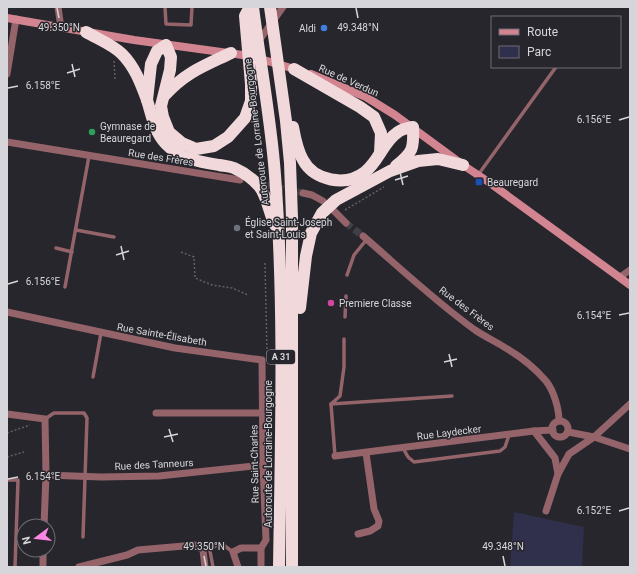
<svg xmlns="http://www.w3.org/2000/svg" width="637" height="574" viewBox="0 0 637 574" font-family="Roboto,sans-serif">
<rect width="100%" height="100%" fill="#26262c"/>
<polygon fill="#302f4c" points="514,512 584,527 582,567 510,567"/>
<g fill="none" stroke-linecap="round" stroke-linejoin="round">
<g stroke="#404046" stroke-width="7" stroke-dasharray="7 3.5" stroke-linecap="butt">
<polyline points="256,183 303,193"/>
<polyline points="346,223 363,236"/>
</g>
<g stroke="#606065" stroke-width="1.5" stroke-dasharray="2 2" stroke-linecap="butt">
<polyline points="114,61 115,79"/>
<polyline points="345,210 384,187"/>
<polyline points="181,252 194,257 195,278 212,285 232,288 248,295"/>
<polyline points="265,263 267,353"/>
<polyline points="7,433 30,425"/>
<polyline points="7,457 24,452"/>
</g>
<g stroke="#94646a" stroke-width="3.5">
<polyline points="165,7 166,24 191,25 192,7"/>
<polyline points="478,175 556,67"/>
<polyline points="76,230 114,237"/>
<polyline points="56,248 72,252"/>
<polyline points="347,275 354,255 367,239"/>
<polyline points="65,287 89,156"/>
<polyline points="345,317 346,296"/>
<polyline points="93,377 101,333"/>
<polyline points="331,404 452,396"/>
<polyline points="45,419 54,413 84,413 87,418 83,537"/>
<polyline points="403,448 408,457 414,462 500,451 505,447 509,435"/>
<polyline points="335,456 331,404 340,396 344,367 344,339"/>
<polyline points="7,480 18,480 15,567"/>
<polyline points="213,567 210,551 212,548 219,544 222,544 233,552"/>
</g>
<g stroke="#94646a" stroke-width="7">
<polyline points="58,7 61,28"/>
<polyline points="258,42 283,7"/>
<polyline points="7,74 16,19"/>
<polyline points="7,142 240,180"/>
<polyline points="303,193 312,195 323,201"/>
<polyline points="334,211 346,223"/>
<path d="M 363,236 C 400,268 436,302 475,330 C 484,336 494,341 504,347 C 520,356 534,367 546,381 C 554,391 559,409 559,421"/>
<polyline points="620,277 630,270"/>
<polyline points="7,312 175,348 262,360 263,465 266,540 261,548 261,567"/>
<polyline points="156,413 263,413"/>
<polyline points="7,414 45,419 46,475 44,526"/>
<circle cx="560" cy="429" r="8"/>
<polyline points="534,431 555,458 558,474 546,511"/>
<polyline points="568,432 594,437 630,449"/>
<polyline points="335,456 534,431 553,430"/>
<polyline points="558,474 569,454 594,437 630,404"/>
<polyline points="46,475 101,477 159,476 263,465"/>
<polyline points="358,534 370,531 378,526 379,521 374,509 366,453"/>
<polyline points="43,567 43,550"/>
<polyline points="79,567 127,555 138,550 195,545 203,550 205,567"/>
<polyline points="238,567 233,552 241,548 261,548"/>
</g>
<g stroke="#d28590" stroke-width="8">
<polyline points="7,18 134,40 250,56 298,70"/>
<polyline points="311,74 366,97 395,115 463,165 490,183 630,285"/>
</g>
<g stroke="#f1d8da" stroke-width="12">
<path d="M 253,7 C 260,63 271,119 275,175 C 285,305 281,436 279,567"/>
<polyline points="270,7 286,121 290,163 292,218 292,567"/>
<path d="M 86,32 C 98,39 113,45 122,54 C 135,67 141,84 147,100 C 152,116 154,131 166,144 C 180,159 200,162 219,165 C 224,166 229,166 234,168 C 243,172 252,178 259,186 C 267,195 269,213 275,225"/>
<polyline points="294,69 360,107 374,117 381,133 380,153"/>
<path d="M 165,95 C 186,72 204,66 231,53"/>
<polyline points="147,100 151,64 157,51 166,45 171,57 170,70 161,106 163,117 169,132 182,143 196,149 214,146 228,137 245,118 251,101 251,84 245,16 250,7"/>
<path d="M 293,127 C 295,138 297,150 303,160 C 314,181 346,187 365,172 C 379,161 383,142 398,132 C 402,129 408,128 413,127 C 414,149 413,152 396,166"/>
<polyline points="300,308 306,256 311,233 322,213 336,200 390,171 418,161 438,159 463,165"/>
</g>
</g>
<path fill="none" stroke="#d6d6da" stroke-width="1.5" d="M 57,8 L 59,18M 356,8 L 358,18M 72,64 L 75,77M 67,73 L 80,69M 8,88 L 18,86M 619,120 L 629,117M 400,172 L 403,185M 395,180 L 408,176M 121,246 L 124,260M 116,255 L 129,251M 8,284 L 18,281M 619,315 L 629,313M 449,354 L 452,367M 444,362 L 457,359M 169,429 L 173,442M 164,437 L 178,434M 8,479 L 18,477M 619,511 L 629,508M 204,556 L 206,566M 503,556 L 505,566"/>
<circle fill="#3f7fe0" stroke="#26262c" stroke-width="1.5" cx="324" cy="28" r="4"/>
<circle fill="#2e9e5b" stroke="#26262c" stroke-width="1.5" cx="92" cy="132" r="4"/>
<rect fill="#1a4fb4" stroke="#26262c" stroke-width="1.5" x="475" y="178" width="8" height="8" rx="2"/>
<circle fill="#6b7280" stroke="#26262c" stroke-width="1.5" cx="237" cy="228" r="4"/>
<circle fill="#d1479c" stroke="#26262c" stroke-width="1.5" cx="331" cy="303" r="4"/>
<g text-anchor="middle" stroke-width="3" stroke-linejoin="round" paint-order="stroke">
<rect fill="#26262c" stroke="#a1a1a6" stroke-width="1" x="267" y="350" width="28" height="14" rx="3"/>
<g font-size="9" font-weight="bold" fill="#d6d6da">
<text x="281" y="360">A 31</text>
</g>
<g font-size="10" fill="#d6d6da" stroke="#26262c" text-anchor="start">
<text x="316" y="32" text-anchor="end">Aldi</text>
<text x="100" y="130">Gymnase de<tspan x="100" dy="12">Beauregard</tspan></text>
<text x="487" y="186">Beauregard</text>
<text x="245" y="226">Église Saint-Joseph<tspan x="245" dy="12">et Saint-Louis</tspan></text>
<text x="339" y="307">Premiere Classe</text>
</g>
<g font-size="10" fill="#d6d6da" stroke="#26262c">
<text transform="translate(349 80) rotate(24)" y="4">Rue de Verdun</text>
<text transform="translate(256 132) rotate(-97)" y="4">Autoroute de Lorraine-Bourgogne</text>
<text transform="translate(161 157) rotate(9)" y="4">Rue des Frères</text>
<text transform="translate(467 308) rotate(37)" y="4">Rue des Frères</text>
<text transform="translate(162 334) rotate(10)" y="4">Rue Sainte-Élisabeth</text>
<text transform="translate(449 432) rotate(-7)" y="4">Rue Laydecker</text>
<text transform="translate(268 454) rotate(-90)" y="4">Autoroute de Lorraine-Bourgogne</text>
<text transform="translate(154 464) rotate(-3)" y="4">Rue des Tanneurs</text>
<text transform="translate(254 464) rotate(-91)" y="4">Rue Saint-Charles</text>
</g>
</g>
<g font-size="10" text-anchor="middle" fill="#d6d6da" stroke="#26262c" stroke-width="3" stroke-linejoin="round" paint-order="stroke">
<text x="59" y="31">49.350°N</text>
<text x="358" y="31">49.348°N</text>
<text x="43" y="89">6.158°E</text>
<text x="594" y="123">6.156°E</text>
<text x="43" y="285">6.156°E</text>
<text x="594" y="319">6.154°E</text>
<text x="43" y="480">6.154°E</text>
<text x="594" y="514">6.152°E</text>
<text x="204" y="550">49.350°N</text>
<text x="503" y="550">49.348°N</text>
</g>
<rect width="637" height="574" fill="none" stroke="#d6d6da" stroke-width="16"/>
<rect x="491" y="16" width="130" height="52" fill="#26262c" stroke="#6c6c72"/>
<rect x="499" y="29" width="20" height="6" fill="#d28590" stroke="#6c6c72"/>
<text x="527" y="36" font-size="12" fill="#d6d6da">Route</text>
<rect x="499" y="46" width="20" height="12" fill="#302f4c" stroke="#6c6c72"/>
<text x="527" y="56" font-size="12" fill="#d6d6da">Parc</text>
<g transform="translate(36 538) rotate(255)"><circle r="19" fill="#26262c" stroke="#6c6c72"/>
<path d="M0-3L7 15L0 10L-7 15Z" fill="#fc86e3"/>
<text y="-6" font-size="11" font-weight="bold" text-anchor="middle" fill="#d6d6da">N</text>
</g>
</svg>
